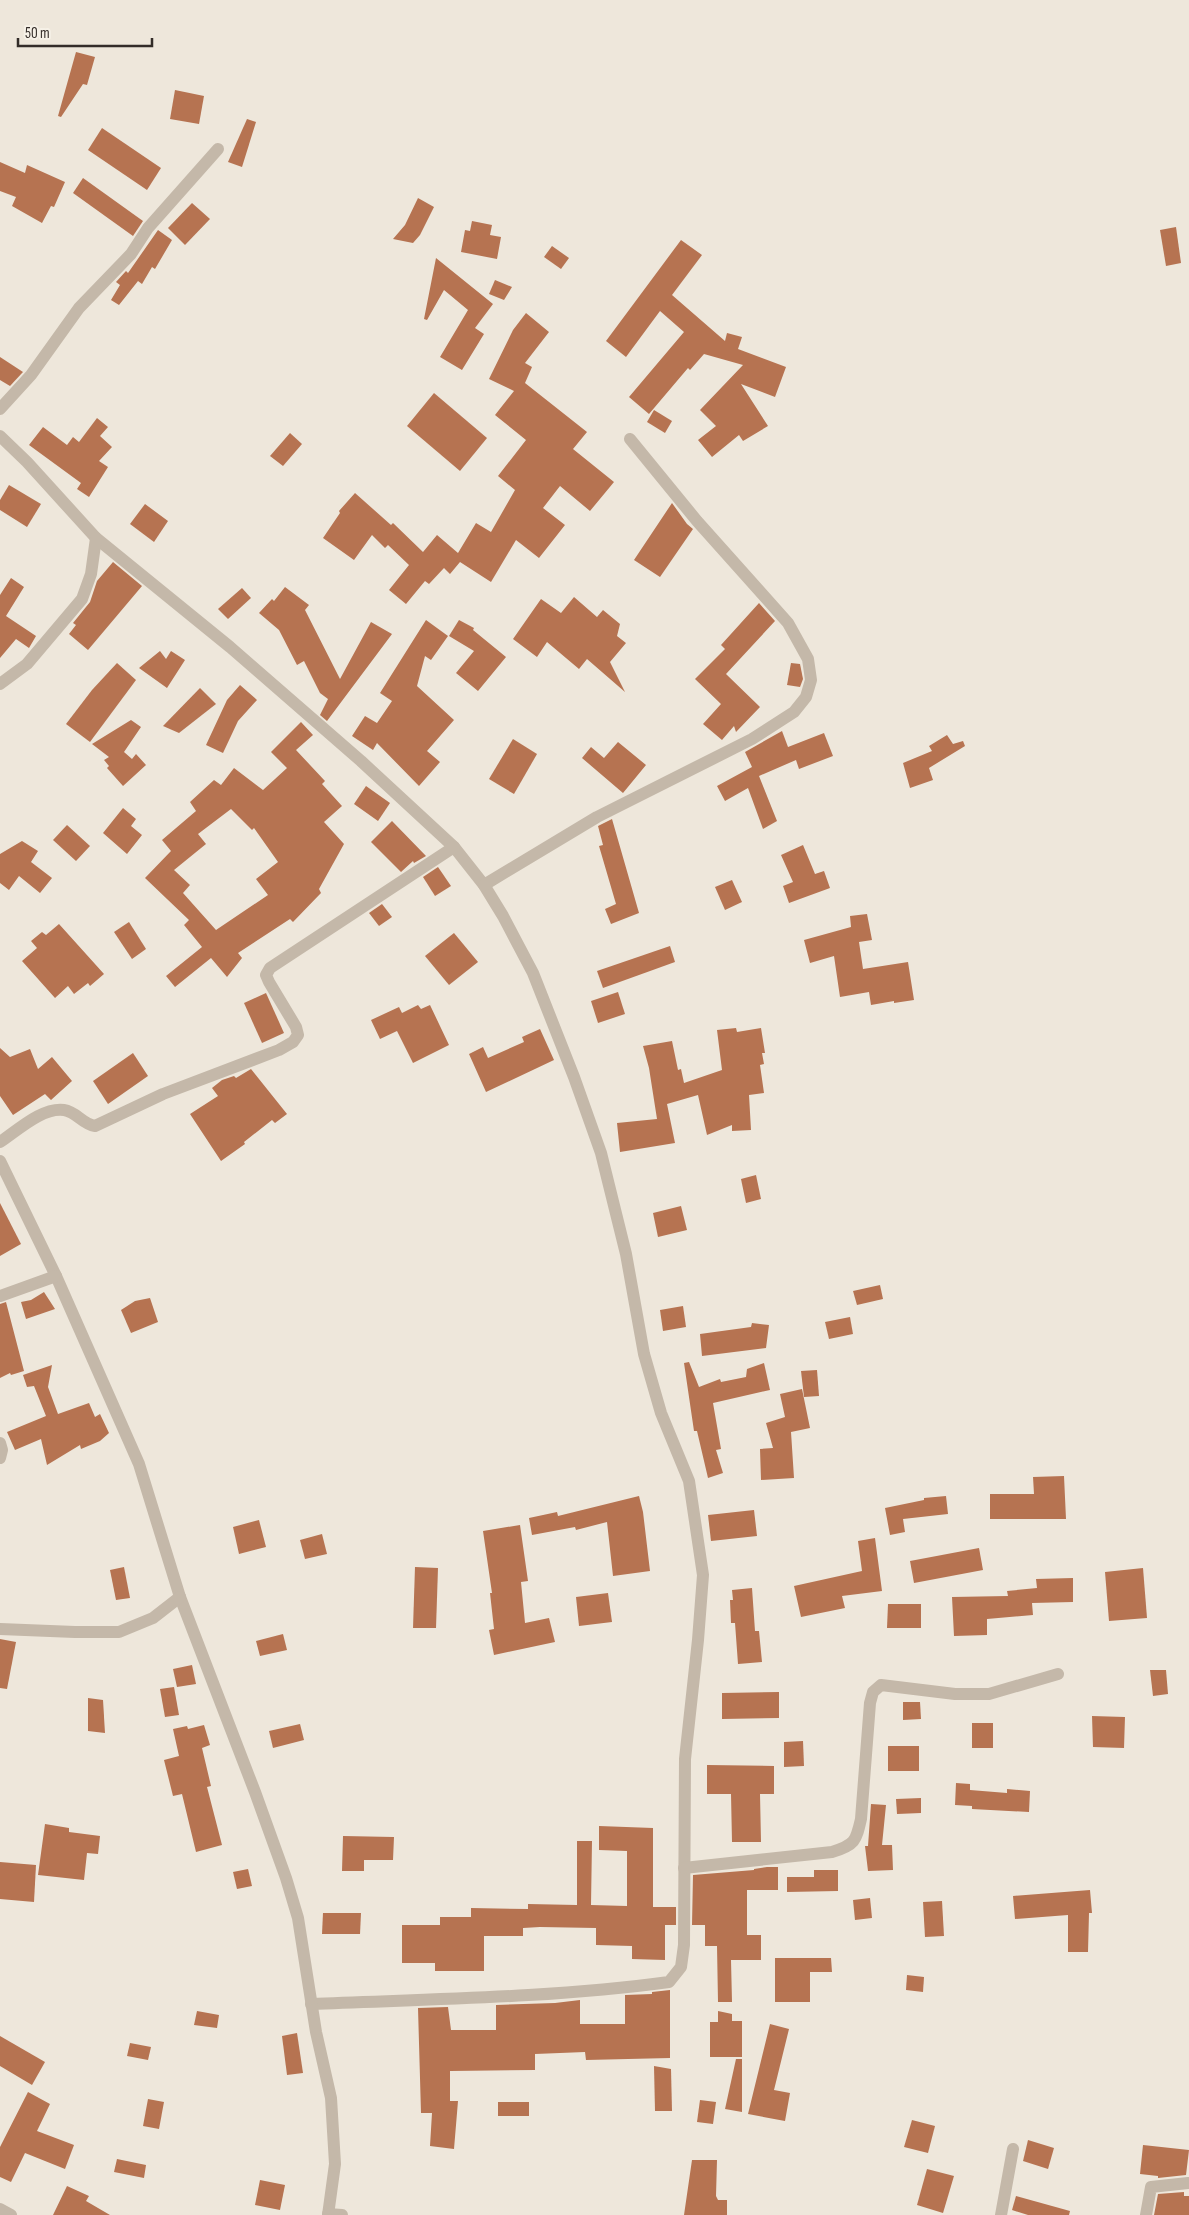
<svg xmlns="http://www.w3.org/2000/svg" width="1189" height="2215" viewBox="0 0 1189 2215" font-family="'Sofia Sans Condensed',sans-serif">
<rect width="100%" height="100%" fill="#eee7db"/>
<g fill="#b67351" fill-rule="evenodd">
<polygon points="76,52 95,57 87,85 83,84 61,117 58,116"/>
<polygon points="175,90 204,96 199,124 170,119"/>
<polygon points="247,119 256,122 242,167 228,162"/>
<polygon points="102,128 161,168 147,190 88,150"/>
<polygon points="0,162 25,173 27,165 65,182 54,207 51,206 42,223 12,206 16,197 0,191"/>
<polygon points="83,178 143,221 133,236 73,193"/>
<polygon points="418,198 434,207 420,235 413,243 393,239 405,225"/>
<polygon points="192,203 210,219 185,245 168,228"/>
<polygon points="472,221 492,225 490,235 501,237 497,259 461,252 465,230 470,231"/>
<polygon points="1176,227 1181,263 1166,266 1160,230"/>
<polygon points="158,230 172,240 155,269 152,267 142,284 138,281 119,305 111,300 120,285 116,282 126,271 128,273"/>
<polygon points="681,240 702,255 672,295 725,341 727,333 742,337 738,349 786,367 775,397 741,384 768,426 743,441 739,435 712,457 698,440 716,426 700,410 743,365 704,354 690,370 688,368 649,414 629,397 684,332 660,311 626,357 606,341"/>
<polygon points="552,246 569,258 561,269 544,257"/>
<polygon points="436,258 493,304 475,328 484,334 462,370 440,357 468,310 444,290 427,320 424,319"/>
<polygon points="495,280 512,287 504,300 489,294"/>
<polygon points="526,313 549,332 525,363 532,367 525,383 587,432 573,449 614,482 590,511 560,486 543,508 565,525 539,558 516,540 491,582 460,562 450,574 444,568 429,584 425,581 406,604 389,590 409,565 388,545 385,548 372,535 354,560 323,538 340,513 339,511 355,493 391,525 393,523 423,552 437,535 458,553 476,523 491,532 515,490 498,476 526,440 495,415 514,391 489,379 513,330"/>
<polygon points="0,357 23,372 10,386 0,380"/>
<polygon points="434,393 487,438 460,471 407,426"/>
<polygon points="654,410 672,421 665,433 647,422"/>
<polygon points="97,418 108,427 100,436 112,447 99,461 108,467 89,497 77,489 81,483 29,445 43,427 67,445 73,437 79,442"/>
<polygon points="290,433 302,444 283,466 270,456"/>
<polygon points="9,485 41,504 27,527 0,510 0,500"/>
<polygon points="672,503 687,524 693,529 660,577 634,560"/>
<polygon points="145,504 168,521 154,542 130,524"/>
<polygon points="113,562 142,586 88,650 69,634 76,625 73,623 90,602 97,581"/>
<polygon points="11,578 24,587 6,616 36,636 29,648 16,639 0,658 0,595"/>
<polygon points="285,587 309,605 305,610 340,679 371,622 392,634 327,721 320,715 328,699 320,693 304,661 297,665 279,630 259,613 272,599 274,601"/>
<polygon points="242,588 251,598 228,619 218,609"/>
<polygon points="574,597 597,617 603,610 620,624 617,636 626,643 610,662 625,692 587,659 579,669 547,642 537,657 513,639 541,599 561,613"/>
<polygon points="759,603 775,621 726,674 760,707 736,732 734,726 722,740 703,724 721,704 695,679 725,649 721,645"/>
<polygon points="426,620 448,636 431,660 425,656 417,686 454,720 427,751 440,762 419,786 377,743 373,750 352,736 365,716 377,723 392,701 380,693"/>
<polygon points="459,620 474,628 473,630 506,657 478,691 456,673 474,651 449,636"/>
<polygon points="160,651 166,659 171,651 185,660 167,688 139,668"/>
<polygon points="117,663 136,680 90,742 66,724 92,690"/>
<polygon points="791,663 800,664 803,679 800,687 787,685"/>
<polygon points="240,685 257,700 238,721 223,753 206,745 227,700"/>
<polygon points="200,688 216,704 179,733 163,726"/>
<polygon points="131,720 141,727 124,752 132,759 136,754 146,765 123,786 107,768 109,766 104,760 109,757 92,744"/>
<path d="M 301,722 L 313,735 L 296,750 L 325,781 L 322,784 L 342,806 L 324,822 L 344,844 L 319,889 L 321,893 L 293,922 L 290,919 L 238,953 L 242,958 L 227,977 L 211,958 L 175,987 L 166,976 L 202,947 L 184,925 L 189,920 L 145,878 L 171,851 L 162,840 L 196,811 L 190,802 L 214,780 L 221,785 L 234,768 L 263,790 L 287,768 L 271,752 ZM 231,809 L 252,830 L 254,828 L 278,862 L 256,879 L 268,895 L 216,930 L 183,893 L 190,885 L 174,870 L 206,844 L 198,834 Z"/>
<polygon points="782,731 788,747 824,733 833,756 799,769 796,760 759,776 777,821 763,829 748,788 725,801 717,786 752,767 745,752"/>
<polygon points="947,735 953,744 963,741 965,746 929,768 933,780 910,788 903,763 932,751 929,746"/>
<polygon points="513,739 537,754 514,794 489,779"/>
<polygon points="618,742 646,765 623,793 582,758 591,747 604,758"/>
<polygon points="366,786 390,803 378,821 354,804"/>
<polygon points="123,808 136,819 131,826 142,835 127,854 103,833"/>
<polygon points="612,819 639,913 611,924 605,909 616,904 599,846 603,845 598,826"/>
<polygon points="392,821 426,856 414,863 413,861 401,872 371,842"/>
<polygon points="67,825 90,846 76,861 53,840"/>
<polygon points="22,841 38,851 31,862 52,878 40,893 19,876 9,890 0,883 0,854"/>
<polygon points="803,845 815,874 824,871 830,888 789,903 783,886 793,882 781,855"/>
<polygon points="438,867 451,886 435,896 423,877"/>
<polygon points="732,880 742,902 725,910 715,887"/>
<polygon points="382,904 392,917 379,926 369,913"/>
<polygon points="867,914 872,940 859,942 863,969 908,962 914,1000 894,1003 894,1001 871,1005 869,992 840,997 834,956 810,963 804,940 851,927 850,916"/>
<polygon points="129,922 146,949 132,959 114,932"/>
<polygon points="59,924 104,974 90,986 88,983 74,994 68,986 55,998 22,961 37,948 31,941 42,932 46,935"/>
<polygon points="454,933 478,962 449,985 425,956"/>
<polygon points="670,946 675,962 603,988 597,971"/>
<polygon points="618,992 625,1014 598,1023 591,1001"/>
<polygon points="266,993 284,1033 262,1043 244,1003"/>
<polygon points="418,1005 421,1009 430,1005 449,1045 413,1063 397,1031 380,1039 371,1020 399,1007 402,1013"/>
<polygon points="736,1028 737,1032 761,1028 765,1053 762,1053 764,1064 760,1065 764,1093 749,1095 751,1130 732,1131 732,1125 707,1135 698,1095 667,1104 675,1143 620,1152 617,1123 657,1119 649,1068 643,1046 672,1041 678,1070 681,1069 684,1083 722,1070 717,1030"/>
<polygon points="540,1029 554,1060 486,1092 469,1054 483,1047 488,1058 524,1042 522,1037"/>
<polygon points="0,1048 10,1057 30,1049 38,1069 52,1057 72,1081 51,1100 45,1094 13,1115 0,1096"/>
<polygon points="133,1053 148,1076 108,1104 93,1081"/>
<polygon points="251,1069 287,1114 275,1123 272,1120 244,1142 245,1144 221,1161 190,1114 218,1096 212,1088 222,1080 234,1076 236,1078"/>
<polygon points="756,1175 761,1199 746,1203 741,1179"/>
<polygon points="0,1203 21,1244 0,1256"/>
<polygon points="681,1206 687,1230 658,1237 653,1213"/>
<polygon points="880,1285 883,1299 857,1305 853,1291"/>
<polygon points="44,1292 55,1309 26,1319 21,1302 31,1300"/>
<polygon points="150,1298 158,1322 131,1333 121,1310 135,1301"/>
<polygon points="6,1302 24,1371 11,1375 10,1373 0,1378 0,1304"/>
<polygon points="683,1306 686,1327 663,1331 660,1310"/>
<polygon points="850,1317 853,1334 829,1339 825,1322"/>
<polygon points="752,1323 769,1325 766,1348 702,1356 700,1334 751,1327"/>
<polygon points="689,1362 699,1387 720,1379 721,1382 746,1377 747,1369 764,1363 770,1390 713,1403 721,1449 716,1450 723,1473 708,1478 697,1431 694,1431 684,1363"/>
<polygon points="52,1365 48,1387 58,1414 89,1403 95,1417 100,1414 109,1433 100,1441 81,1449 80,1445 47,1465 41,1439 15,1450 7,1432 46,1416 34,1386 27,1387 23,1375"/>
<polygon points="817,1370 819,1396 804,1397 801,1371"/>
<polygon points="802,1389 810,1428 791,1432 794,1478 761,1480 760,1449 773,1448 766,1423 785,1417 780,1394"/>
<polygon points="1064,1476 1066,1519 990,1519 990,1494 1034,1494 1033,1477"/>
<polygon points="639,1496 643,1512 650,1571 613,1576 607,1522 576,1530 575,1527 532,1535 529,1518 557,1512 558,1516"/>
<polygon points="946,1496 948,1514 903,1519 905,1532 890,1535 885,1508 924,1500 924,1498"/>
<polygon points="754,1510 757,1536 711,1541 708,1515"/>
<polygon points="259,1520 266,1547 239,1554 233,1527"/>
<polygon points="520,1525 528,1581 521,1582 525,1623 549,1618 555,1642 494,1655 489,1630 494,1629 490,1593 492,1593 483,1531"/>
<polygon points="322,1534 327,1554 305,1559 300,1540"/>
<polygon points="875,1538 882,1591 842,1596 845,1608 801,1617 794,1586 862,1571 858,1541"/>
<polygon points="979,1548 983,1570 914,1583 910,1561"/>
<polygon points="124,1567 130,1598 116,1600 110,1570"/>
<polygon points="415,1567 438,1568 436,1628 413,1628"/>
<polygon points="1143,1568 1147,1618 1109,1621 1105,1572"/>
<polygon points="1073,1578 1073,1602 1032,1603 1033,1615 987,1619 987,1635 954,1636 952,1597 1008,1596 1007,1591 1037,1588 1036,1579"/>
<polygon points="752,1588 755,1631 759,1631 762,1662 738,1664 735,1623 731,1623 730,1600 733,1600 732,1590"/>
<polygon points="608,1593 612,1622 579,1626 576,1597"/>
<polygon points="888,1604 921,1604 921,1628 887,1628"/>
<polygon points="283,1634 287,1650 260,1656 256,1641"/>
<polygon points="0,1639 16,1642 7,1689 0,1688"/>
<polygon points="192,1665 196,1684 177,1687 173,1669"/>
<polygon points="1150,1670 1166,1670 1168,1694 1153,1696"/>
<polygon points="174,1687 179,1715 165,1717 160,1689"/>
<polygon points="779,1692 779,1718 722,1719 722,1693"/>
<polygon points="88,1698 103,1700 105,1733 88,1731"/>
<polygon points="903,1702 920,1702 921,1719 903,1720"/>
<polygon points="1092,1716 1125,1717 1124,1748 1093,1747"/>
<rect x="972" y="1723" width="21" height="25"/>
<polygon points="300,1724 304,1740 273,1748 269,1731"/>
<polygon points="204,1725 210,1745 202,1748 211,1786 207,1787 222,1845 196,1852 182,1794 173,1796 164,1760 179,1756 173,1729 187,1726 188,1729"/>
<polygon points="803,1741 804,1766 784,1767 784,1742"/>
<rect x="888" y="1746" width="31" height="25"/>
<polygon points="707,1765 774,1766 774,1794 760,1794 761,1842 732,1842 731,1794 707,1794"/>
<polygon points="956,1783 970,1784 970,1790 1007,1793 1007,1789 1030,1791 1029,1812 972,1809 972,1806 955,1805"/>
<polygon points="921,1798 921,1813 897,1814 896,1799"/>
<polygon points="871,1804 886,1805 882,1845 892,1845 893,1870 868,1871 865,1846 868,1846"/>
<polygon points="45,1824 69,1828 69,1832 100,1836 98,1854 87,1853 84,1880 38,1875"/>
<polygon points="599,1826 653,1828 653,1907 676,1907 676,1925 665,1925 665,1960 632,1959 632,1946 596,1945 596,1928 540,1927 523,1928 523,1936 484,1936 484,1971 435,1971 435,1963 402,1963 402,1925 440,1925 440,1917 471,1917 471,1908 528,1909 528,1904 577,1905 577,1841 592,1841 591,1905 627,1906 627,1851 599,1850"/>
<polygon points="343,1836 394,1837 393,1860 364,1860 364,1871 342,1871"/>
<polygon points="0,1862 36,1865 34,1902 0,1899"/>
<polygon points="767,1867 778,1867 778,1890 747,1890 747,1935 761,1935 761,1960 731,1960 732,2002 718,2002 717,1946 705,1946 705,1925 692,1925 693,1875 754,1870 754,1869"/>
<polygon points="248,1869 252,1886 237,1889 233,1872"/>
<polygon points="814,1870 838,1870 838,1891 787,1892 787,1877 814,1877"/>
<polygon points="1090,1890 1092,1913 1089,1913 1088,1952 1068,1952 1068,1915 1015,1919 1013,1896"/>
<polygon points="870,1898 872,1918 855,1920 853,1900"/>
<polygon points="942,1901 944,1936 925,1937 923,1902"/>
<polygon points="323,1913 361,1913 360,1934 322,1934"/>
<polygon points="775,1958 831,1958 832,1972 810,1972 810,2002 775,2002"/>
<polygon points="907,1975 924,1977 923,1992 906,1990"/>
<polygon points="670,1990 670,2058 586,2060 585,2052 535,2054 535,2070 450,2071 450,2101 458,2101 454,2149 430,2146 432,2113 421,2113 418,2008 448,2007 451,2030 496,2030 496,2005 555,2003 580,2000 580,2024 625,2024 625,1995 652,1994 652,1992"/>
<polygon points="197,2011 219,2015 217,2028 194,2025"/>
<polygon points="718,2011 732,2014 732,2021 742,2021 742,2057 710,2057 710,2022 718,2022"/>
<polygon points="770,2024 789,2029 774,2090 790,2093 785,2121 748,2114"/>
<polygon points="297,2033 303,2073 287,2075 282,2036"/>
<polygon points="0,2036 45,2062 32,2085 0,2066"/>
<polygon points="130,2043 151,2047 148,2060 127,2056"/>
<polygon points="736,2059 742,2059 742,2112 725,2109"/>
<polygon points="654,2066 671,2069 672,2111 655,2111"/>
<polygon points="28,2092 50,2104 37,2131 74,2145 65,2169 25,2153 11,2182 0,2177 0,2147"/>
<polygon points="148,2099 164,2102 159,2129 143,2126"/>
<polygon points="700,2100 716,2102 713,2124 697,2122"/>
<rect x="498" y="2102" width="31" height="14"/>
<polygon points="912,2120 935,2126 928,2153 904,2147"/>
<polygon points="1028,2140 1054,2148 1048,2169 1023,2161"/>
<polygon points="1143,2145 1189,2150 1186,2175 1158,2178 1158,2176 1140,2174"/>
<polygon points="117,2159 146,2165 144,2178 114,2172"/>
<polygon points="692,2160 717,2160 716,2196 718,2200 727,2200 727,2215 684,2215"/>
<polygon points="927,2169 954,2176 943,2213 917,2205"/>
<polygon points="260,2180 285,2185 280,2210 255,2205"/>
<polygon points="67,2186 89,2196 86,2201 110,2215 53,2215"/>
<polygon points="1184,2192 1184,2196 1189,2196 1189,2215 1154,2215 1158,2194"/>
<polygon points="1016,2196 1070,2211 1069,2215 1028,2215 1012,2210"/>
</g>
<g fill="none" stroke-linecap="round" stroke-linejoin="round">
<g stroke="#c4b8a9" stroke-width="12">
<polyline points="0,409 31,375 79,308 131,254 148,228 218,149"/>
<path d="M 0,436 L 27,462 L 96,538 L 230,647 L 361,761 L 454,847 L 484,885 L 503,916 L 533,973 L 574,1077 L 601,1153 L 626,1254 L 644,1354 L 661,1413 L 689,1481 L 703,1575 L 698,1640 L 685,1759 L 684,1945 L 681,1967 L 669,1982 C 551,1998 430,1999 311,2004"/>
<polyline points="0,684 27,664 82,599 91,574 96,538"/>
<polyline points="484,885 597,817 752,739 794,712 806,697 811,680 808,659 788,623 697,521 630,439"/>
<path d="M 0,1142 C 17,1131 42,1107 64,1110 C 77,1112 82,1124 95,1126 L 163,1094 L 279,1050 L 293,1042 L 298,1035 L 296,1027 L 269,982 L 266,975 L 270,968 L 454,847"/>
<polyline points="0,1161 56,1276 139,1464 180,1597 255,1792 286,1878 298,1918 316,2032 331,2098 335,2164 328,2215"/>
<polyline points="0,1296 56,1276"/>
<polyline points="0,1443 2,1450 0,1458"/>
<polyline points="0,1629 75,1632 119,1632 153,1618 180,1597"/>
<path d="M 684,1868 L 832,1852 C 855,1845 856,1841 861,1819 L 870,1703 L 873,1692 L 881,1685 L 955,1694 L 989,1694 L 1058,1674"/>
<polyline points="0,2209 11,2215"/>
<polyline points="328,2214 342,2215"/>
<polyline points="1001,2215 1013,2149"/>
<polyline points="1146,2215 1151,2187 1188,2183"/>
</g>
</g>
<path d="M18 38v8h134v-8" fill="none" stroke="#332c28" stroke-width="2.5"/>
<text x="25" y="38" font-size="15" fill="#332c28" stroke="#f6f1e7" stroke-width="4" paint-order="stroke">50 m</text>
</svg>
